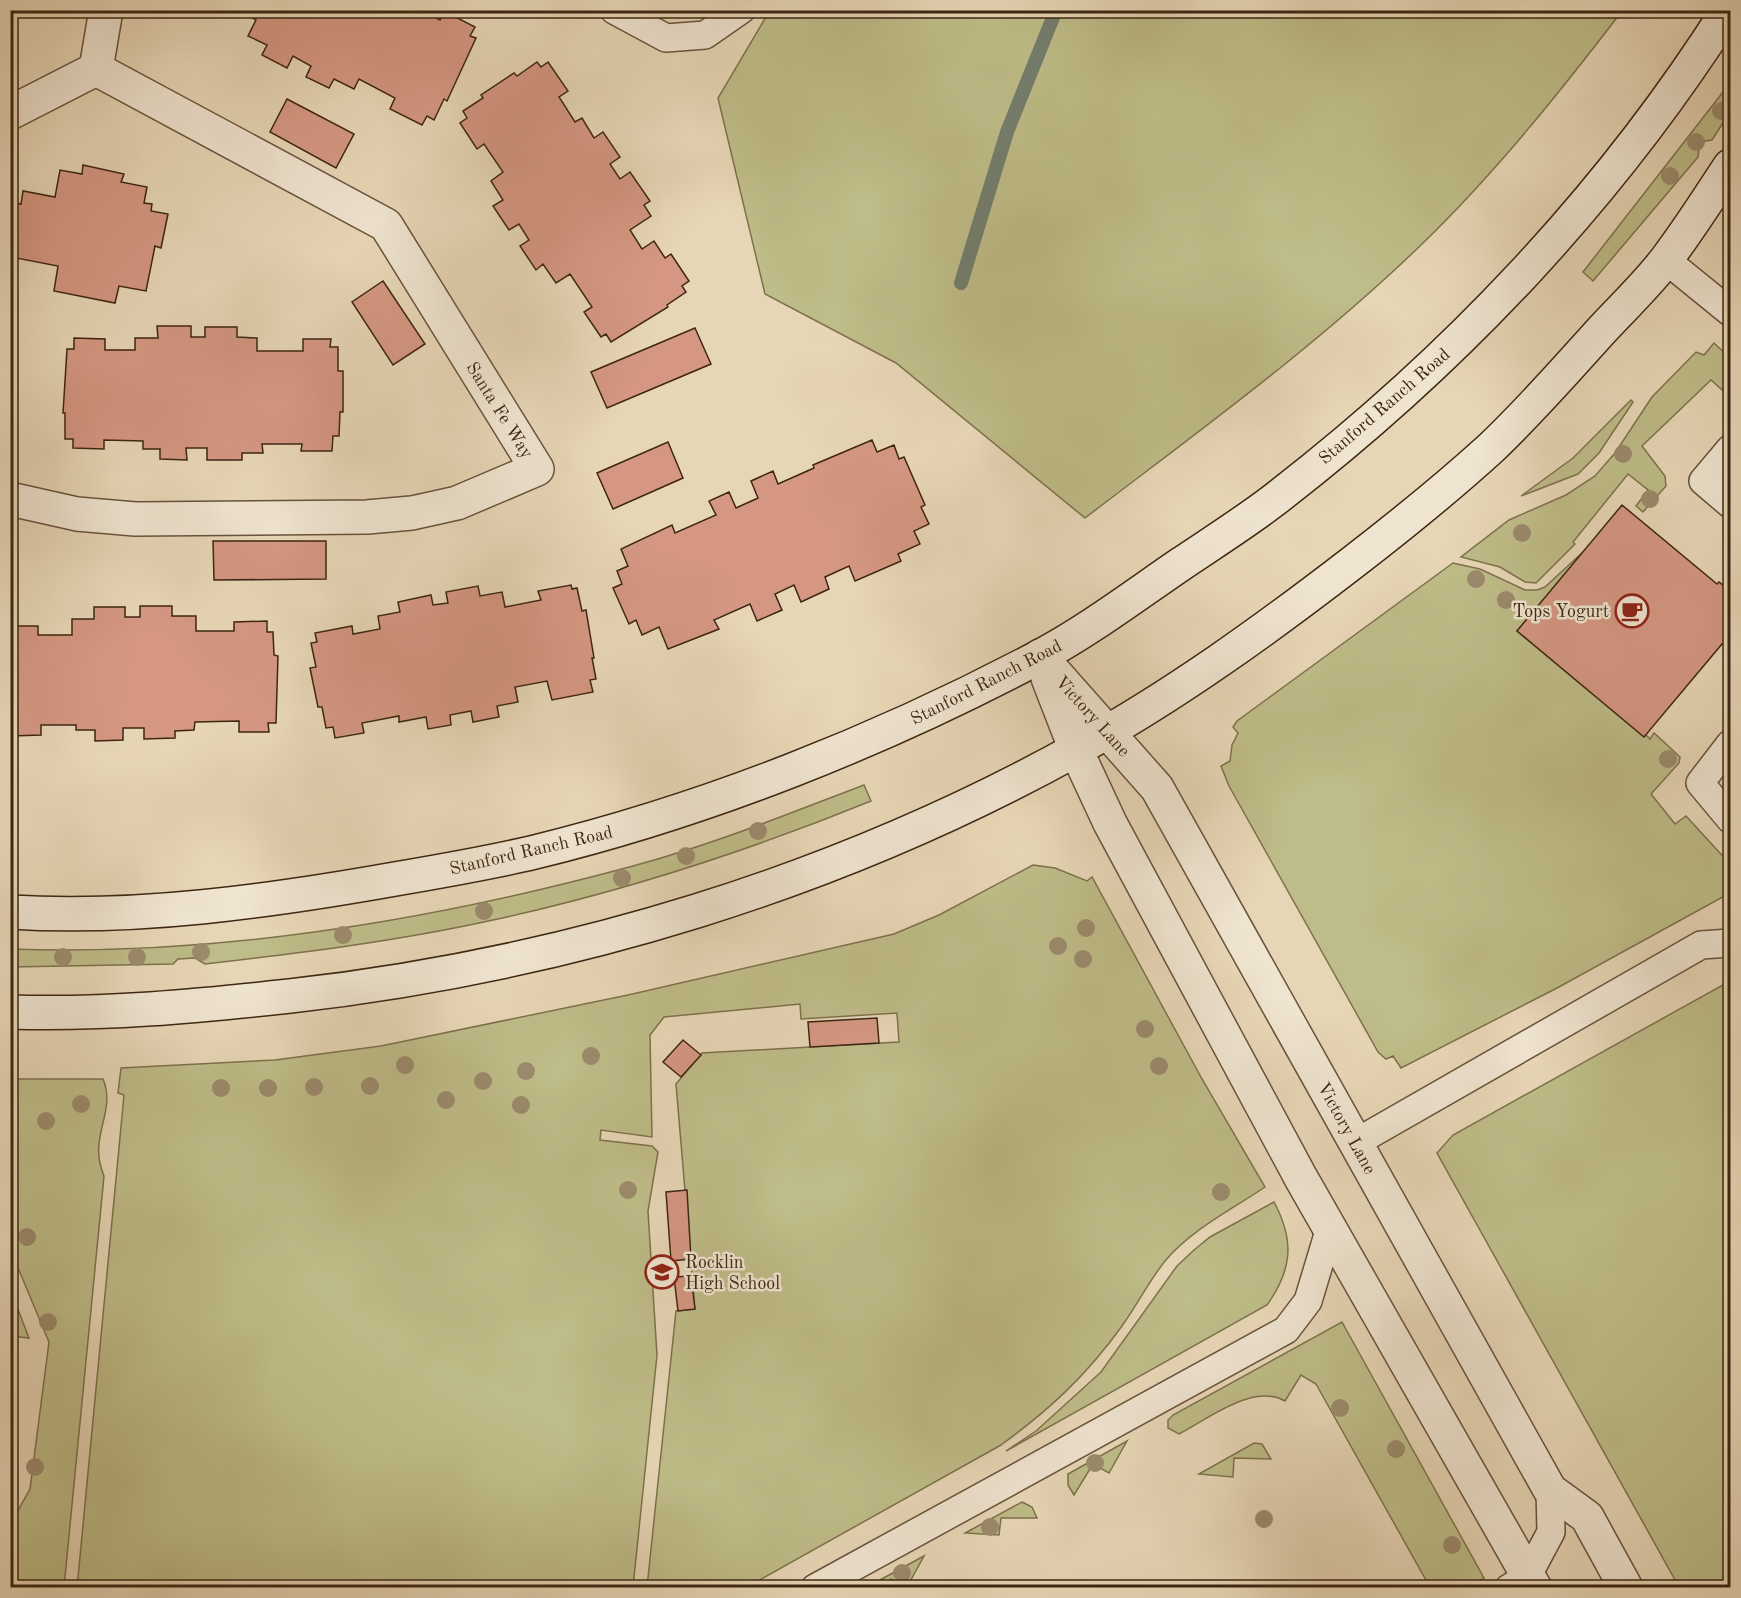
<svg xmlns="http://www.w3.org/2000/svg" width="1741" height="1598" viewBox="0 0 1741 1598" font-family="'Old Standard TT',serif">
<rect width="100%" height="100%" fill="#e7d6b6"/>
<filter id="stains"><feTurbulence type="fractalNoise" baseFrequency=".00333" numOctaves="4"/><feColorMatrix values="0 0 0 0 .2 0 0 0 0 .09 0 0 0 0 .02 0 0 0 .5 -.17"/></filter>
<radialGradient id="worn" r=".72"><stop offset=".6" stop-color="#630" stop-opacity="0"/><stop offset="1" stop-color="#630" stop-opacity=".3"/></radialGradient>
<g fill="#bebc88" stroke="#7e714d" stroke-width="1.5">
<path d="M 770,10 L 1622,10 L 1622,11 C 1560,92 1496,172 1422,244 C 1318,345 1200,430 1085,518 L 896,363 L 765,294 L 718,98 Z"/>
<polygon points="1730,83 1730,112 1712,140 1705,141 1699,149 1698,157 1593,281 1583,272"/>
<polygon points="1714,343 1730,358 1730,397 1711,380 1642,446 1665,476 1666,486 1643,512 1636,506 1648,490 1628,474 1573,542 1575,544 1536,583 1525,582 1500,567 1461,557 1509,520 1566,495 1595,476 1615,453 1652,397 1696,352 1704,355"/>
<polygon points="1631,400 1633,402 1599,453 1578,474 1521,496 1573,458"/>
<polygon points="1584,551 1517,631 1644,737 1646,735 1650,739 1654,733 1680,757 1679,763 1651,794 1675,824 1686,816 1730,864 1730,893 1557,988 1401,1068 1393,1056 1386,1059 1378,1052 1229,786 1221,766 1230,761 1232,745 1238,733 1233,727 1237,721 1453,563 1480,569 1525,590 1537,590 1545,587"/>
<path d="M 864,785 L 871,801 C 748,851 622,892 493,920 C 398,941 301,953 205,964 L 195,958 L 178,959 L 173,964 L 11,967 L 11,949 C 217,956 434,920 633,866 C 712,845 788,814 864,785 Z"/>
<path d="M 1033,865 L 1055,868 L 1087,881 L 1092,877 L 1202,1079 L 1265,1187 C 1231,1210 1191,1230 1165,1261 C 1149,1281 1137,1305 1122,1326 C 1086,1376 1049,1410 1001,1445 L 747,1587 L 647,1587 L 676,1311 L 695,1309 L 676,1084 L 702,1053 L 899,1042 L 897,1013 L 801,1019 L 800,1004 L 664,1017 L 650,1035 L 652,1137 L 601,1130 L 600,1140 L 652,1146 L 658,1152 L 648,1211 L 657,1355 L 633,1587 L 77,1588 L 124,1095 L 118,1093 L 121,1068 L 275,1060 L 381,1046 L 628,995 L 894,934 L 939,915 Z"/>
<polygon points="1730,981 1730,1587 1679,1587 1437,1153 1453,1135"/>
<path d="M 11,1079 L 103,1079 C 117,1113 87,1136 104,1176 L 64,1587 L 11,1587 L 11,1523 L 30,1489 L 49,1342 L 11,1251 Z"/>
<path d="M 1274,1202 C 1295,1241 1292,1270 1267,1305 L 1006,1451 L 1036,1431 L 1101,1372 L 1177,1266 L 1194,1250 L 1210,1237 Z"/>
<polygon points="11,1291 29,1338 11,1336"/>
<path d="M 1342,1322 L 1484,1578 L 1470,1587 L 1425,1587 L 1427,1582 L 1316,1384 L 1301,1375 L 1285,1401 C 1253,1383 1208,1419 1179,1434 L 1168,1428 L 1168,1420 L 1173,1415 Z"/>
<polygon points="1127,1441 1109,1473 1093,1464 1074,1495 1068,1485 1068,1474"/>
<polygon points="1254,1443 1262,1444 1271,1459 1234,1458 1233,1477 1199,1474"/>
<polygon points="1022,1502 1032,1507 1037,1518 1001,1518 999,1535 965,1533"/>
<polygon points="924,1556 907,1587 891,1579 886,1587 867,1587"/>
</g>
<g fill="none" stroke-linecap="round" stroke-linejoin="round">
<polyline stroke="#737e6e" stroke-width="14" points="961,283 1007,132 1056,10"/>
</g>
<g fill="#d59782" stroke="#3d2612" stroke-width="1.5">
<polygon points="239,10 421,10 440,20 444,11 475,27 470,36 476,38 447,101 444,99 434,120 427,116 422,125 390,109 395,98 359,79 354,89 334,79 329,88 306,77 311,66 293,56 287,68 262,55 267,45 248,36 256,20"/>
<polygon points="537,62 541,67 548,62 568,91 559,97 575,122 582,118 594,138 603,132 620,157 610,164 620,179 630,172 650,201 644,205 651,216 630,230 642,249 654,241 665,258 671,254 689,281 682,286 686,292 667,305 668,307 611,342 606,334 601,337 584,312 592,307 570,274 556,283 543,264 536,270 520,246 529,240 519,224 509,230 493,206 503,200 491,181 503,172 484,144 477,149 460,123 467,118 463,111 483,98 481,95 514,73 517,76"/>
<polygon points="287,99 354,134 336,168 270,132"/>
<polygon points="83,165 124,174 121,182 147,187 144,203 152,204 151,211 168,214 161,248 155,246 146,291 119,286 115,303 54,291 58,266 11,257 17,230 10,229 10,202 21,204 23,191 55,197 60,170 82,174"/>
<polygon points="383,281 425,344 393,365 352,302"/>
<polygon points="157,326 191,326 191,337 205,337 205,327 237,327 237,337 257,338 257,351 303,351 303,339 331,339 330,347 338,347 338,371 343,371 343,412 340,412 339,436 333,436 332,451 301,451 302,444 262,444 263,453 242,453 242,460 207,460 207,448 186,448 187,460 160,459 160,449 143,449 143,441 104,440 104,449 73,448 73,439 65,439 65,413 63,413 67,349 74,349 74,338 105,339 105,350 135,350 135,338 158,338"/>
<polygon points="695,328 711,364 607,408 591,372"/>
<polygon points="872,440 877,452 894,445 899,459 904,457 925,505 921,507 929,524 914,531 920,544 898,554 901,561 855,581 849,566 825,577 829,589 801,602 794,585 775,594 782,610 757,621 750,604 714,620 719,629 668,649 659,627 642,635 636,620 629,624 613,588 622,584 617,571 628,566 621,549 672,525 675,533 716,515 709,501 729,492 736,508 758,498 751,481 773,471 778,484 814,468 813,465"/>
<polygon points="668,442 683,478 613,509 597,473"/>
<polygon points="1622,505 1717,584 1719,582 1730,591 1730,640 1726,646 1722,644 1644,737 1517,631"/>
<polygon points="213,541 326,541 326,579 214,580"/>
<polygon points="571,585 572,589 577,588 582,611 586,610 594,658 592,658 596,679 590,680 593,692 552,700 547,681 515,687 518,702 497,706 499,717 473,722 471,711 450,715 451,725 428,729 426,717 399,722 399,716 362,723 364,733 335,738 333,727 326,728 322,707 318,707 310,668 316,667 311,643 317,642 315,633 352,626 353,634 380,629 378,616 400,612 398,602 431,595 433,605 448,603 446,592 478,586 480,596 502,592 505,607 541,600 538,591"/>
<polygon points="140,606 172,606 172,616 196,616 196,631 234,631 234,622 267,621 267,632 273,632 274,655 278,656 276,723 268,723 269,732 239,732 239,721 195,722 194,730 175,731 175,738 144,739 144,728 123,728 123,740 95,741 95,730 76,730 76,725 41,725 41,735 11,736 10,626 38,626 38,635 72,635 72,619 94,619 94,607 125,607 125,617 140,617"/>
<polygon points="877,1018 879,1043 810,1047 808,1022"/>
<polygon points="683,1040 701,1055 681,1077 663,1062"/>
<polygon points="687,1190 691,1259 671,1261 666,1192"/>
<polygon points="691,1276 695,1309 678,1311 674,1277"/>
</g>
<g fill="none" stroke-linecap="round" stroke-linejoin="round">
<g stroke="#68523b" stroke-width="30">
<g id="service">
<polyline points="614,10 666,38 705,35 741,10"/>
<polyline points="1666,260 1730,312"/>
<polyline points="1730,449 1703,481 1730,504"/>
<polyline points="1730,744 1700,783 1730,819"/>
<polyline points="1355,1143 1701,945 1730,943"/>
<polyline points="815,1588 1286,1330 1308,1301 1330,1228"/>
<polyline points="1509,1588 1527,1577 1551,1532 1550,1490"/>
</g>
</g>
<g stroke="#68523b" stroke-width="36">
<g id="minor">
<polyline points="10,113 96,69"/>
<polyline points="10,499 77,514 135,519 367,517 412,513 457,503 537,469 386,225 96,69 106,10"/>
<polyline points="1040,656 1157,788 1550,1490 1587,1517 1626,1588"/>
<polyline points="1048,678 1076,750 1110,823 1301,1178 1535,1588"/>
</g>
</g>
<g stroke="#3d2612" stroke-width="36">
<g id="secondary">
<path d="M 10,912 C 136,920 271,901 395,879 C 442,871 489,863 535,852 C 707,810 880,741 1037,658 C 1088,631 1134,596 1181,564 C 1212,543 1244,523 1274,500 C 1451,364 1608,199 1728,10"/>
<path d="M 10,1012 C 104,1015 198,1006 290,996 C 565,965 836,883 1079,748 C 1175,695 1265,630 1352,563 C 1400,526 1447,488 1491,448 C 1530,411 1565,371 1601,331 C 1623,307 1649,283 1668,257 C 1690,228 1710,196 1730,166"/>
</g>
</g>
<use href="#service" stroke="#efe4d0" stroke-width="27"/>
<use href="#minor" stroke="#efe4d0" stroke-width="33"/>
<use href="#secondary" stroke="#efe4d0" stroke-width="33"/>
</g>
<g fill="#9b8a6c">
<circle cx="1721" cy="111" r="9"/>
<circle cx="1696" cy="142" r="9"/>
<circle cx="1670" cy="176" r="9"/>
<circle cx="1623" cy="454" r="9"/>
<circle cx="1650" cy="499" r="9"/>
<circle cx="1522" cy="533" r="9"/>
<circle cx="1476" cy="579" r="9"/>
<circle cx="1506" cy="600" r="9"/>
<circle cx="1668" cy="759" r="9"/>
<circle cx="758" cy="831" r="9"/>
<circle cx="686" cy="856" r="9"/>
<circle cx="622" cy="878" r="9"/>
<circle cx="484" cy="911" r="9"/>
<circle cx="1086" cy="928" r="9"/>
<circle cx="343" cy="935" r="9"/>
<circle cx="1058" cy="946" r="9"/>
<circle cx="201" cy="952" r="9"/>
<circle cx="63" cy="957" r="9"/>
<circle cx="137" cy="957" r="9"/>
<circle cx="1083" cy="959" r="9"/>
<circle cx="1145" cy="1029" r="9"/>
<circle cx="591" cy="1056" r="9"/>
<circle cx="405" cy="1065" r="9"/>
<circle cx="1159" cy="1066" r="9"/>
<circle cx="526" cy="1071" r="9"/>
<circle cx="483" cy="1081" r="9"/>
<circle cx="370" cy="1086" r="9"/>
<circle cx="314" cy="1087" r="9"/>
<circle cx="221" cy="1088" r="9"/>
<circle cx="268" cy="1088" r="9"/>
<circle cx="446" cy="1100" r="9"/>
<circle cx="81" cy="1104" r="9"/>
<circle cx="521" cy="1105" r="9"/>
<circle cx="46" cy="1121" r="9"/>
<circle cx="628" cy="1190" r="9"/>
<circle cx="1221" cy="1192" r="9"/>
<circle cx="27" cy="1237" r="9"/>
<circle cx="48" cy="1322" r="9"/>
<circle cx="1340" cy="1408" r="9"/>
<circle cx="1396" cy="1449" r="9"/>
<circle cx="1095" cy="1463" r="9"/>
<circle cx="35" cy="1467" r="9"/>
<circle cx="1264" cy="1519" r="9"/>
<circle cx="990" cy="1527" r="9"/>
<circle cx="1452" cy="1545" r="9"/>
<circle cx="902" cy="1573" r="9"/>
</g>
<defs>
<g id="cafe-ring" transform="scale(1.725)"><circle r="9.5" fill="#efe4d0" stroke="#8f2418" stroke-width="1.5"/><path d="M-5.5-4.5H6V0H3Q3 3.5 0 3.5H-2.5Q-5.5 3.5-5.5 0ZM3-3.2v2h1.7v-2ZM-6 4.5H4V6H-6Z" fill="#8f2418"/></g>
<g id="school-ring" transform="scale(1.725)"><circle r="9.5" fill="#efe4d0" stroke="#8f2418" stroke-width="1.5"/><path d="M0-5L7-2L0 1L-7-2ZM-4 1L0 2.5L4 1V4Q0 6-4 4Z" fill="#8f2418"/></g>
</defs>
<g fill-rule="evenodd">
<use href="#cafe-ring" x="1632" y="611"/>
<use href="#school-ring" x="662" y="1272"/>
</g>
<g text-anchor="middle" stroke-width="5" stroke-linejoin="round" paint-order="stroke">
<g font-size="18" fill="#3d2612" stroke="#efe4d0">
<text transform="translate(1384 406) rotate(-41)" y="6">Stanford Ranch Road</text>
<text transform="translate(500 410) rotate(58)" y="6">Santa Fe Way</text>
<text transform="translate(986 682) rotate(-27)" y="6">Stanford Ranch Road</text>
<text transform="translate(1093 716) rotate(48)" y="6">Victory Lane</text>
<text transform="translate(531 850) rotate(-13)" y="6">Stanford Ranch Road</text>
<text transform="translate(1347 1128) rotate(61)" y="6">Victory Lane</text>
</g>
<g font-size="18" fill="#3d2612" stroke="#efe4d0" text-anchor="end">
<text x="1609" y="617">Tops Yogurt</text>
<text x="685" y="1268" text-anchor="start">Rocklin<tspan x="685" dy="21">High School</tspan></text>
</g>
</g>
<rect width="1741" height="1598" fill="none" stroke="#e7d6b6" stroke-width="36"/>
<rect x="12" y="12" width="1717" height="1574" fill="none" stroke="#3d2612" stroke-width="3"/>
<rect x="18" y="18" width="1705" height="1562" fill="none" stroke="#3d2612" stroke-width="1.5"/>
<rect width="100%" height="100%" filter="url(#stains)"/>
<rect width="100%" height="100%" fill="url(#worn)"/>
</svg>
